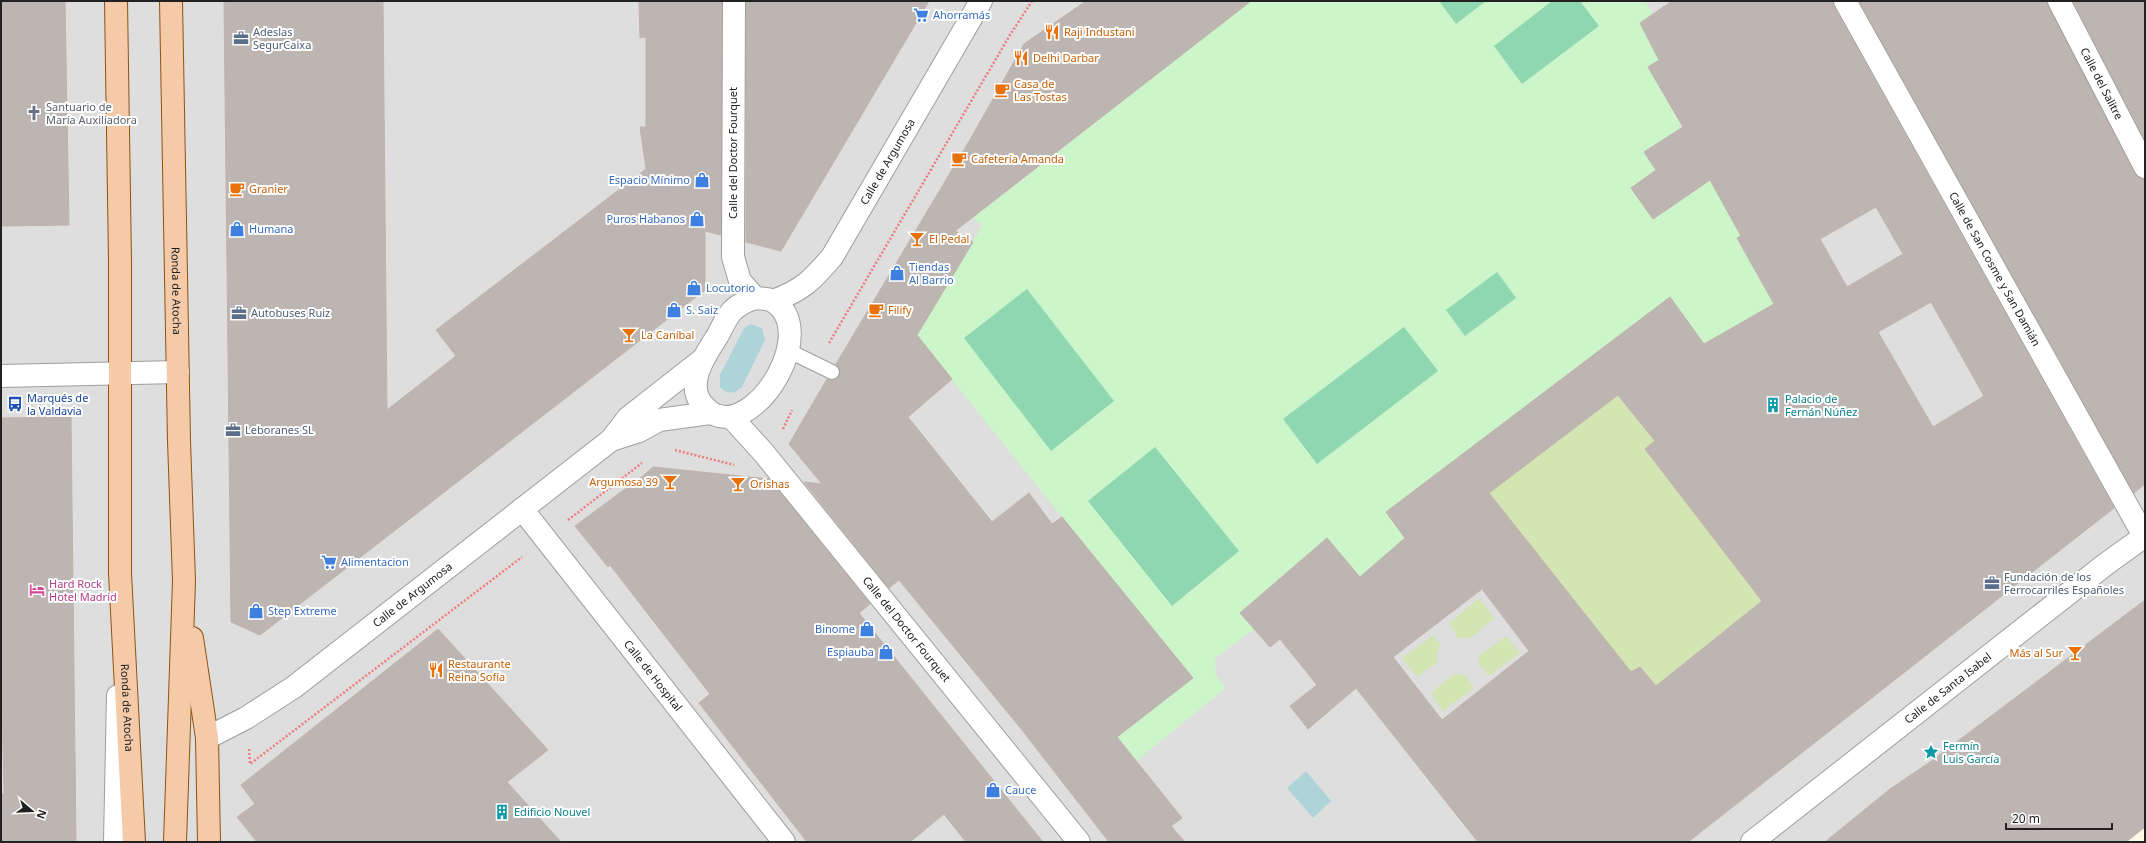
<svg xmlns="http://www.w3.org/2000/svg" width="2146" height="843" viewBox="0 0 2146 843" font-family="'Noto Sans',sans-serif">
<rect width="100%" height="100%" fill="#f0ece8"/>
<rect fill="#dedede" x="1" y="1" width="2144" height="841"/>
<polygon fill="#fcf9e5" points="2145,827 2145,842 2126,842"/>
<g fill="#d2e5b3">
<polygon points="1618,395 1655,441 1645,449 1772,593 1656,686 1640,667 1631,672 1489,493"/>
<polygon points="1479,598 1494,618 1471,638 1458,638 1449,623"/>
<polygon points="1433,635 1441,645 1437,654 1438,662 1417,677 1402,658"/>
<polygon points="1506,636 1520,653 1489,676 1479,664 1479,656"/>
<polygon points="1453,675 1465,675 1474,688 1443,711 1431,693"/>
</g>
<polygon fill="#ccf5ca" points="1251,1 1645,1 1653,14 1640,23 1659,60 1648,67 1680,123 1678,130 1644,152 1656,170 1632,188 1653,219 1713,178 1756,207 1732,219 1741,236 1738,238 1785,298 1690,353 1656,365 1386,512 1405,538 1360,577 1327,538 1241,612 1255,629 1215,658 1216,676 1226,688 1136,761 1117,737 1192,679 917,336 982,226 973,218"/>
<g fill="#8ed7b1">
<polygon points="1439,1 1486,1 1456,24"/>
<polygon points="1552,1 1580,1 1599,26 1522,84 1494,46"/>
<polygon points="1497,272 1516,298 1465,336 1446,310"/>
<polygon points="1027,289 1114,401 1051,451 964,338"/>
<polygon points="1404,327 1438,371 1317,464 1283,419"/>
<polygon points="1155,447 1239,551 1172,606 1088,501"/>
</g>
<polygon fill="#ddd" points="521,563 743,842 561,842 507,782 548,750 438,629"/>
<g fill="#add5d9">
<path d="M 751,324 L 762,328 L 765,340 L 742,387 C 734,395 727,394 720,387 L 720,375 L 744,328 Z"/>
<polygon points="1306,771 1331,801 1313,818 1287,788"/>
</g>
<g fill="#bdb5b1" stroke="#c1b2ac" fill-rule="evenodd">
<polygon points="1,1 65,1 69,225 1,226"/>
<polygon points="224,1 383,1 387,410 456,356 436,330 646,169 640,127 646,127 646,37 640,38 639,1 722,1 721,235 705,231 705,290 260,635 231,622"/>
<polygon points="746,1 929,1 781,251 746,242"/>
<polygon points="1086,1 1251,1 955,231 973,242 917,335 952,379 908,417 992,522 1029,493 1052,524 1062,517 1193,678 1117,737 1182,818 1171,826 1185,842 1109,842 1022,730 899,580 889,588 804,482 822,484 789,444 827,379 833,380 839,376 840,371 836,364 971,138 1024,44"/>
<path d="M 1672,1 L 1833,1 L 1834,7 L 2114,508 L 1688,842 L 1478,842 L 1356,688 L 1308,729 L 1290,706 L 1317,685 L 1280,639 L 1270,647 L 1240,613 L 1327,538 L 1360,577 L 1405,538 L 1386,512 L 1670,297 L 1704,344 L 1774,304 L 1737,238 L 1741,236 L 1710,180 L 1653,219 L 1631,188 L 1656,170 L 1644,152 L 1683,127 L 1648,67 L 1659,60 L 1640,23 ZM 1876,207 L 1903,254 L 1847,287 L 1820,239 ZM 1931,302 L 1984,396 L 1933,427 L 1878,332 ZM 1618,395 L 1655,441 L 1645,449 L 1762,601 L 1656,686 L 1640,667 L 1631,672 L 1489,493 ZM 1482,589 L 1529,651 L 1442,720 L 1393,657 Z"/>
<polygon points="1859,1 2047,1 2134,173 2139,178 2145,179 2145,484 2134,493"/>
<polygon points="2073,1 2145,1 2145,140"/>
<polygon points="71,417 76,842 1,842 1,794 4,794 1,655 1,418"/>
<polygon points="653,467 769,479 870,604 859,613 1043,842 966,842 944,814 910,842 807,842 699,703 710,694 610,565 608,567 575,526 644,475"/>
<polygon points="2145,600 2145,827 2126,842 1825,842 1890,789 1930,762"/>
<polygon points="438,629 548,750 507,782 561,842 257,842 237,817 255,804 241,785"/>
</g>
<g fill="none" stroke-linecap="round" stroke-linejoin="round">
<g stroke="#9e9e9e" stroke-width="16">
<polyline id="service" points="789,351 832,372"/>
</g>
<g stroke="#9e9e9e" stroke-width="24">
<g id="minor">
<polyline points="734,1 733,257 740,281 755,298"/>
<path id="s1" d="M 1845,1 L 2144,536"/>
<path id="s2" d="M 2059,1 L 2145,167"/>
<path d="M 755,298 C 760,299 768,298 773,301 C 820,330 758,432 716,415 C 709,413 707,409 702,404 C 685,383 706,354 718,335 C 722,327 726,318 732,311 C 739,304 746,301 755,298 Z"/>
<path id="s3" d="M 773,301 C 803,290 812,280 832,257 L 981,1"/>
<polyline points="1,376 178,372"/>
<path id="s4" d="M 732,418 L 763,452 L 1079,842"/>
<polyline points="611,440 639,431 659,420 710,413"/>
<path id="s5" d="M 522,509 L 784,842"/>
<path id="s6" d="M 207,738 L 246,718 L 294,687 L 611,440 L 628,418 L 702,360"/>
<polyline points="115,842 118,696"/>
<path id="s7" d="M 1752,842 L 2106,564 L 2145,536"/>
</g>
</g>
<g stroke="#8f530e" stroke-width="24">
<g id="primary">
<path id="s8" d="M 116,1 L 120,262 L 120,573 L 134,842"/>
<path id="s9" d="M 171,1 L 179,441 L 184,581 L 175,842"/>
<polyline points="192,638 207,738 209,842"/>
</g>
</g>
<g stroke="#ee7b7f" stroke-width="2.5" stroke-dasharray="2 2" stroke-linecap="butt">
<polyline points="829,343 1010,35 1032,1"/>
<polyline points="783,429 792,410"/>
<polyline points="675,450 734,465"/>
<polyline points="568,520 642,463"/>
<polyline points="249,749 250,764 522,557"/>
</g>
<use href="#service" stroke="#fff" stroke-width="14"/>
<use href="#minor" stroke="#fff" stroke-width="22"/>
<use href="#primary" stroke="#f4caa9" stroke-width="22"/>
</g>
<defs>
<g id="supermarket-bare" transform="scale(1.2)"><path d="M-6-5.5h2.5l.6 2H6L4.5 2H-2.5L-4.4-4H-6ZM-1.5 3.2a1.3 1.3 0 1 0 .1 0ZM3 3.2a1.3 1.3 0 1 0 .1 0Z" fill="#3f7fe0" stroke="#fff" stroke-width="2.5" paint-order="stroke"/></g>
<g id="restaurant-bare" transform="scale(1.2)"><path d="M-5-6h1v4h1v-4h1v4h1v-4h1v5L-1.5 .5V6h-2V.5L-5-1ZM5-6V6H3V1.5H1.5Q1.5-4 5-6Z" fill="#e8710a" stroke="#fff" stroke-width="2.5" paint-order="stroke"/></g>
<g id="office-bare" transform="scale(1.2)"><path d="M-6-3h4V-5.5h4V-3h4V5H-6ZM-1-4.5V-3h2v-1.5ZM-6 0V1H6V0Z" fill="#5c6f8a" stroke="#fff" stroke-width="2.5" paint-order="stroke"/></g>
<g id="cafe-bare" transform="scale(1.2)"><path d="M-5.5-4.5H6V0H3Q3 3.5 0 3.5H-2.5Q-5.5 3.5-5.5 0ZM3-3.2v2h1.7v-2ZM-6 4.5H4V6H-6Z" fill="#e8710a" stroke="#fff" stroke-width="2.5" paint-order="stroke"/></g>
<g id="church-bare" transform="scale(1.2)"><path d="M-1.2-6h2.4v3.5h3.3v2.4h-3.3V6h-2.4V-.1h-3.3v-2.4h3.3Z" fill="#6b7280" stroke="#fff" stroke-width="2.5" paint-order="stroke"/></g>
<g id="shop-bare" transform="scale(1.2)"><path d="M-5-2.5h2.3a2.7 3.5 0 0 1 5.4 0H5L5.5 6h-11ZM-1.5-2.5h3a1.5 2.3 0 0 0-3 0Z" fill="#3f7fe0" stroke="#fff" stroke-width="2.5" paint-order="stroke"/></g>
<g id="bar-bare" transform="scale(1.2)"><path d="M-6-5H6L.8 .8V4.5H3.5V6h-7V4.5H-.8V.8Z" fill="#e8710a" stroke="#fff" stroke-width="2.5" paint-order="stroke"/></g>
<g id="bus-bare" transform="scale(1.2)"><path d="M-5-6H5V4H4V6H2V4H-2V6H-4V4H-5ZM-3.5-4V0h7V-4ZM-3.5 1.2v1.5H-2V1.2ZM2 1.2v1.5H3.5V1.2Z" fill="#1a4fb4" stroke="#fff" stroke-width="2.5" paint-order="stroke"/></g>
<g id="building-bare" transform="scale(1.2)"><path d="M-4-6H4V6H1V3H-1V6H-4ZM-2.5-4.3h1.7v1.8h-1.7ZM.8-4.3h1.7v1.8H.8ZM-2.5-1h1.7V.8h-1.7ZM.8-1h1.7V.8H.8Z" fill="#0f9aa8" stroke="#fff" stroke-width="2.5" paint-order="stroke"/></g>
<g id="hotel-bare" transform="scale(1.2)"><path d="M-6-4.5h1.5V1H6V5H4.5V3h-9V5H-6ZM-4 0a1.8 1.8 0 1 1 3.6 0ZM.5 0V-2.5h3Q6-2.5 6 0Z" fill="#d1479c" stroke="#fff" stroke-width="2.5" paint-order="stroke"/></g>
<g id="sight-bare" transform="scale(1.2)"><path d="M0-6L1.8-2.2L6-1.7L2.9 1.2L3.7 5.4L0 3.3L-3.7 5.4L-2.9 1.2L-6-1.7L-1.8-2.2Z" fill="#0f9aa8" stroke="#fff" stroke-width="2.5" paint-order="stroke"/></g>
</defs>
<g fill-rule="evenodd">
<use href="#supermarket-bare" x="921" y="15"/>
<use href="#restaurant-bare" x="1052" y="32"/>
<use href="#office-bare" x="241" y="38"/>
<use href="#restaurant-bare" x="1021" y="58"/>
<use href="#cafe-bare" x="1002" y="90"/>
<use href="#church-bare" x="34" y="113"/>
<use href="#cafe-bare" x="959" y="159"/>
<use href="#shop-bare" x="702" y="180"/>
<use href="#cafe-bare" x="237" y="189"/>
<use href="#shop-bare" x="697" y="219"/>
<use href="#shop-bare" x="237" y="229"/>
<use href="#bar-bare" x="917" y="239"/>
<use href="#shop-bare" x="897" y="273"/>
<use href="#shop-bare" x="694" y="288"/>
<use href="#shop-bare" x="674" y="310"/>
<use href="#cafe-bare" x="876" y="310"/>
<use href="#office-bare" x="239" y="313"/>
<use href="#bar-bare" x="629" y="335"/>
<use href="#bus-bare" x="15" y="404"/>
<use href="#building-bare" x="1773" y="405"/>
<use href="#office-bare" x="233" y="430"/>
<use href="#bar-bare" x="670" y="482"/>
<use href="#bar-bare" x="738" y="484"/>
<use href="#supermarket-bare" x="329" y="562"/>
<use href="#office-bare" x="1992" y="583"/>
<use href="#hotel-bare" x="37" y="590"/>
<use href="#shop-bare" x="256" y="611"/>
<use href="#shop-bare" x="867" y="629"/>
<use href="#shop-bare" x="886" y="652"/>
<use href="#bar-bare" x="2075" y="653"/>
<use href="#restaurant-bare" x="436" y="670"/>
<use href="#sight-bare" x="1931" y="752"/>
<use href="#shop-bare" x="993" y="790"/>
<use href="#building-bare" x="502" y="812"/>
</g>
<g text-anchor="middle" stroke-width="4" stroke-linejoin="round" paint-order="stroke">
<g font-size="11" fill="#366cbe" stroke="#fff" text-anchor="start">
<text x="933" y="19">Ahorramás</text>
<text x="690" y="184" text-anchor="end">Espacio Mínimo</text>
<text x="685" y="223" text-anchor="end">Puros Habanos</text>
<text x="249" y="233">Humana</text>
<text x="909" y="271">Tiendas<tspan x="909" dy="13">Al Barrio</tspan></text>
<text x="706" y="292">Locutorio</text>
<text x="686" y="314">S. Saiz</text>
<text x="341" y="566">Alimentacion</text>
<text x="268" y="615">Step Extreme</text>
<text x="855" y="633" text-anchor="end">Binome</text>
<text x="874" y="656" text-anchor="end">Espiauba</text>
<text x="1005" y="794">Cauce</text>
</g>
<g font-size="11" fill="#4e5e75" stroke="#fff" text-anchor="start">
<text x="253" y="36">Adeslas<tspan x="253" dy="13">SegurCaixa</tspan></text>
<text x="251" y="317">Autobuses Ruiz</text>
<text x="245" y="434">Leboranes SL</text>
<text x="2004" y="581">Fundación de los<tspan x="2004" dy="13">Ferrocarriles Españoles</tspan></text>
</g>
<g font-size="11" fill="#c56008" stroke="#fff" text-anchor="start">
<text x="1064" y="36">Raji Industani</text>
<text x="1033" y="62">Delhi Darbar</text>
<text x="1014" y="88">Casa de<tspan x="1014" dy="13">Las Tostas</tspan></text>
<text x="971" y="163">Cafetería Amanda</text>
<text x="249" y="193">Granier</text>
<text x="929" y="243">El Pedal</text>
<text x="888" y="314">Filify</text>
<text x="641" y="339">La Caníbal</text>
<text x="658" y="486" text-anchor="end">Argumosa 39</text>
<text x="750" y="488">Orishas</text>
<text x="2063" y="657" text-anchor="end">Más al Sur</text>
<text x="448" y="668">Restaurante<tspan x="448" dy="13">Reina Sofía</tspan></text>
</g>
<g font-size="11" fill="#212121" stroke="#fff">
<text dy="4" stroke="none"><textPath href="#s2" startOffset="93">Calle del Salitre</textPath></text>
<text transform="translate(733 153) rotate(-90)" y="4">Calle del Doctor Fourquet</text>
<text dy="4" stroke="none"><textPath href="#s3" startOffset="185">Calle de Argumosa</textPath></text>
<text dy="4" stroke="none"><textPath href="#s1" startOffset="307">Calle de San Cosme y San Damián</textPath></text>
<text dy="4" stroke="none"><textPath href="#s9" startOffset="290">Ronda de Atocha</textPath></text>
<text dy="4" stroke="none"><textPath href="#s6" startOffset="251">Calle de Argumosa</textPath></text>
<text dy="4" stroke="none"><textPath href="#s4" startOffset="274">Calle del Doctor Fourquet</textPath></text>
<text dy="4" stroke="none"><textPath href="#s5" startOffset="212">Calle de Hospital</textPath></text>
<text dy="4" stroke="none"><textPath href="#s7" startOffset="249">Calle de Santa Isabel</textPath></text>
<text dy="4" stroke="none"><textPath href="#s8" startOffset="707">Ronda de Atocha</textPath></text>
</g>
<g font-size="11" fill="#5b616d" stroke="#fff" text-anchor="start">
<text x="46" y="111">Santuario de<tspan x="46" dy="13">María Auxiliadora</tspan></text>
</g>
<g font-size="11" fill="#164399" stroke="#fff" text-anchor="start">
<text x="27" y="402">Marqués de<tspan x="27" dy="13">la Valdavia</tspan></text>
</g>
<g font-size="11" fill="#0d838f" stroke="#fff" text-anchor="start">
<text x="1785" y="403">Palacio de<tspan x="1785" dy="13">Fernán Núñez</tspan></text>
<text x="1943" y="750">Fermín<tspan x="1943" dy="13">Luis García</tspan></text>
<text x="514" y="816">Edificio Nouvel</text>
</g>
<g font-size="11" fill="#b23c85" stroke="#fff" text-anchor="start">
<text x="49" y="588">Hard Rock<tspan x="49" dy="13">Hotel Madrid</tspan></text>
</g>
</g>
<rect width="2146" height="843" fill="none" stroke="#212121" stroke-width="4"/>
<g transform="translate(32 811) rotate(109)" stroke="#ffffff" stroke-width="3" paint-order="stroke">
<path d="M0-3L7 15L0 10L-7 15Z" fill="#212121"/>
<text y="-6" font-size="11" font-weight="bold" text-anchor="middle" fill="#212121">N</text>
</g>
<path d="M2006 823v6h106v-6" fill="none" stroke="#212121" stroke-width="2"/>
<text x="2012" y="823" font-size="12" fill="#212121" stroke="#ffffff" stroke-width="3" paint-order="stroke">20 m</text>
</svg>
